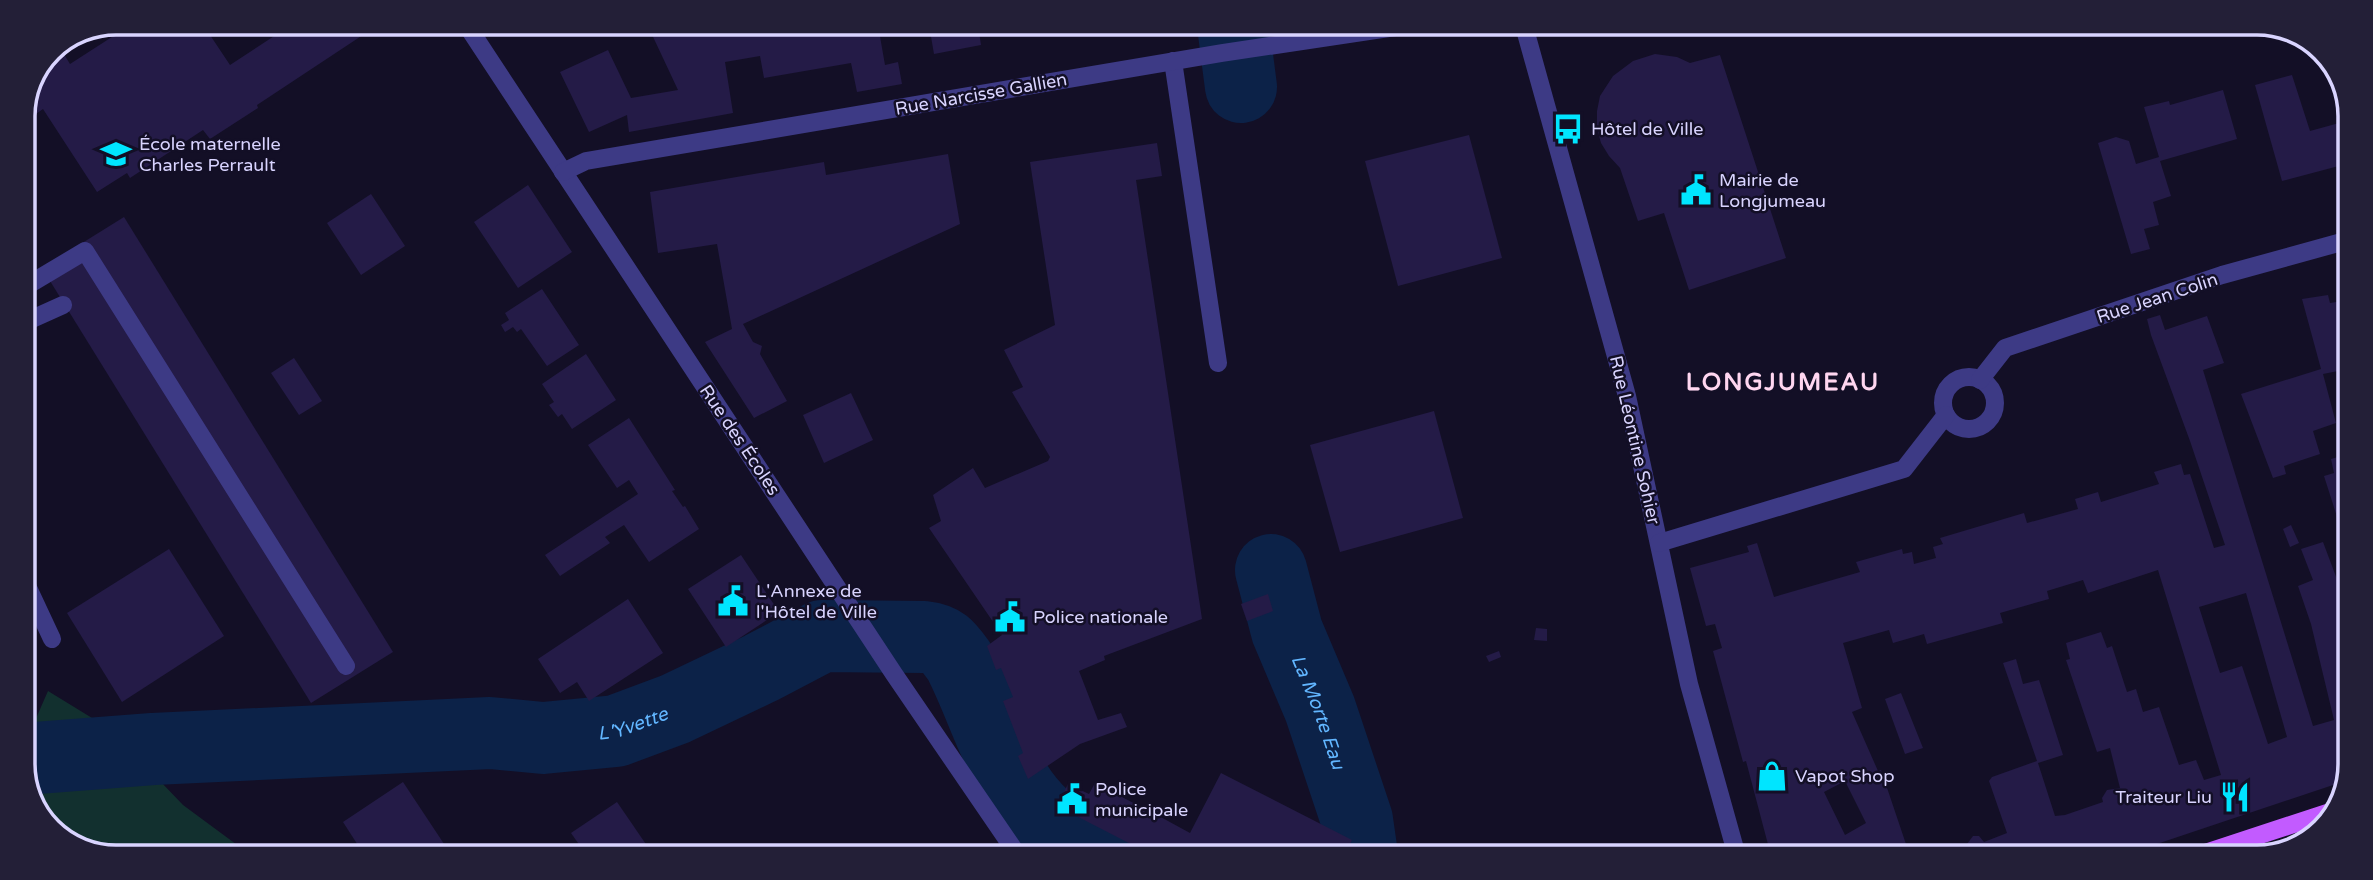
<svg xmlns="http://www.w3.org/2000/svg" width="2373" height="880" viewBox="0 0 2373 880" font-family="'Varela Round',sans-serif">
<rect width="100%" height="100%" fill="#130f26"/>
<polygon fill="#12302f" points="48,691 110,729 183,805 248,853 86,852 42,820 23,770 23,748"/>
<g fill="none" stroke-linecap="round" stroke-linejoin="round">
<g stroke="#0c2248" stroke-width="72">
<polyline points="1233,25 1241,87"/>
<path id="s1" d="M 1271,570 L 1287,631 L 1320,709 L 1357,820 L 1362,855"/>
<path id="s2" d="M 23,759 L 153,749 L 490,733 L 543,738 L 616,731 L 675,709 L 761,668 L 822,636 L 924,637 C 943,639 948,646 959,661 C 986,713 1000,778 1045,818 C 1063,835 1090,844 1112,855"/>
</g>
</g>
<g fill="#241b47" fill-rule="evenodd">
<polygon points="116,23 202,23 230,65 294,23 381,23 257,105 258,108 210,139 203,130 130,178 127,173 97,192 43,109 23,123 23,110 50,50 59,46 70,64 115,35 109,26"/>
<polygon points="647,24 878,25 885,65 898,62 902,84 857,92 851,63 764,78 760,56 725,62 733,113 629,132 627,115 589,132 560,72 608,50 631,98 678,90"/>
<polygon points="929,25 978,25 981,45 934,54"/>
<polygon points="1655,54 1677,57 1690,63 1720,55 1786,258 1689,290 1664,213 1638,221 1620,168 1609,156 1601,143 1597,128 1597,111 1600,96 1613,76 1633,61"/>
<polygon points="2292,75 2310,131 2350,120 2350,163 2282,181 2255,85"/>
<polygon points="2223,90 2237,139 2160,161 2171,196 2153,202 2159,225 2144,229 2150,249 2131,254 2098,143 2116,137 2129,141 2136,164 2159,157 2144,107 2169,101 2170,105"/>
<polygon points="1469,135 1502,258 1398,286 1365,161"/>
<polygon points="1157,143 1162,176 1136,180 1202,619 1104,656 1105,660 1079,671 1098,720 1121,713 1127,727 1080,744 1028,779 1018,756 1023,753 1003,701 1013,697 1001,668 996,670 987,646 1002,635 929,528 941,521 933,495 973,468 985,488 1048,461 1050,457 1012,392 1023,387 1004,350 1055,325 1030,162"/>
<polygon points="948,154 960,224 743,324 753,342 762,346 760,354 787,401 754,418 705,342 732,329 717,244 658,253 650,192 824,162 826,175"/>
<polygon points="528,185 572,252 518,288 474,222"/>
<polygon points="371,194 405,246 361,275 327,223"/>
<polygon points="124,217 393,652 311,703 42,268"/>
<polygon points="542,289 579,345 547,366 521,329 517,332 513,327 505,332 501,325 509,320 505,313"/>
<polygon points="2328,295 2330,303 2349,300 2348,379 2344,380 2343,370 2323,374 2336,423 2313,431 2320,454 2284,466 2286,474 2273,478 2241,394 2321,369 2302,299"/>
<path d="M 2160,315 L 2165,330 L 2207,316 L 2224,363 L 2203,370 L 2313,726 L 2334,720 L 2311,624 L 2298,586 L 2313,580 L 2301,549 L 2323,542 L 2347,606 L 2345,781 L 2118,857 L 1965,857 L 1970,855 L 1967,844 L 1973,836 L 1979,836 L 1984,842 L 2007,833 L 1989,781 L 1992,777 L 2037,761 L 2003,663 L 2016,659 L 2023,684 L 2039,680 L 2063,755 L 2038,763 L 2055,816 L 2065,815 L 2103,802 L 2102,798 L 2107,790 L 2120,788 L 2110,748 L 2097,752 L 2066,660 L 2070,659 L 2066,643 L 2101,632 L 2107,648 L 2112,646 L 2127,692 L 2136,689 L 2143,712 L 2159,707 L 2179,765 L 2196,760 L 2204,780 L 2221,775 L 2158,570 L 2088,593 L 2083,580 L 2047,591 L 2049,599 L 2000,613 L 2003,623 L 1927,644 L 1924,634 L 1893,643 L 1889,630 L 1843,643 L 1862,708 L 1852,712 L 1878,771 L 1881,770 L 1910,856 L 1768,856 L 1767,854 L 1770,852 L 1746,761 L 1743,762 L 1713,651 L 1722,648 L 1715,624 L 1706,626 L 1690,568 L 1749,552 L 1747,546 L 1757,543 L 1774,597 L 1860,572 L 1856,562 L 1902,549 L 1903,554 L 1912,552 L 1914,564 L 1936,558 L 1933,547 L 1943,544 L 1940,538 L 2024,513 L 2027,523 L 2078,509 L 2075,499 L 2098,492 L 2101,502 L 2159,484 L 2154,472 L 2181,464 L 2184,475 L 2190,474 L 2214,548 L 2225,545 L 2190,441 L 2151,335 L 2147,319 ZM 2246,593 L 2287,737 L 2268,744 L 2242,666 L 2220,673 L 2199,607 ZM 1845,781 L 1866,823 L 1845,835 L 1824,792 Z"/>
<polygon points="586,354 616,400 572,429 562,414 558,417 549,405 554,402 542,384"/>
<polygon points="294,358 322,401 299,415 271,373"/>
<polygon points="851,393 873,440 824,463 803,415"/>
<polygon points="1434,411 1463,518 1340,552 1310,445"/>
<polygon points="629,418 675,490 672,491 683,507 685,506 699,529 649,562 624,525 605,537 610,543 560,576 545,555 638,494 629,480 617,488 588,445"/>
<polygon points="2345,455 2348,463 2346,545 2324,476 2334,473 2331,459"/>
<polygon points="2291,525 2299,543 2290,547 2283,529"/>
<polygon points="169,549 224,636 122,702 67,613"/>
<polygon points="741,555 779,612 726,647 688,589"/>
<polygon points="1268,594 1273,611 1247,621 1241,604"/>
<polygon points="628,599 663,653 589,701 577,682 560,693 538,659"/>
<polygon points="1536,628 1547,629 1547,641 1534,640"/>
<polygon points="1499,651 1501,657 1489,662 1486,656"/>
<polygon points="1901,693 1923,748 1905,754 1885,699"/>
<polygon points="1221,773 1352,840 1345,855 1152,855 1057,806 1068,784 1089,794 1095,783 1145,809 1148,804 1159,810 1157,815 1190,833"/>
<polygon points="403,782 450,853 363,853 343,822"/>
<polygon points="617,802 652,853 585,853 571,833"/>
</g>
<g fill="none" stroke-linecap="round" stroke-linejoin="round">
<g stroke="#3d3a85" stroke-width="18">
<polyline points="466,24 894,674 1017,854"/>
<polyline points="1524,26 1627,396 1689,684 1737,856"/>
<polyline points="1173,61 1218,363"/>
<polyline points="563,172 586,161 1222,53 1402,26"/>
<polyline points="23,288 85,251 346,666"/>
<polyline points="23,323 63,305"/>
<circle cx="1969" cy="403" r="26"/>
<polyline points="1980,380 2005,348 2222,275 2349,240"/>
<polyline points="1659,543 1904,469 1946,415"/>
<polyline points="23,577 52,639"/>
</g>
<polyline stroke="#c25bff" stroke-width="18" points="2193,857 2333,811"/>
</g>
<defs>
<g id="bus-bare" transform="scale(2.415)"><path d="M-5-6H5V4H4V6H2V4H-2V6H-4V4H-5ZM-3.5-4V0h7V-4ZM-3.5 1.2v1.5H-2V1.2ZM2 1.2v1.5H3.5V1.2Z" fill="#00e5ff" stroke="#130f26" stroke-width="2.5" paint-order="stroke"/></g>
<g id="school-bare" transform="scale(2.415)"><path d="M0-5L7-2L0 1L-7-2ZM-4 1L0 2.5L4 1V4Q0 6-4 4Z" fill="#00e5ff" stroke="#130f26" stroke-width="2.5" paint-order="stroke"/></g>
<g id="civic-bare" transform="scale(2.415)"><path d="M-.6-6.5H3V-4.5H.6V-3L4-1V1h2V6H-6V1h2V-1L-.6-3ZM-1.2 2.5V6h2.4V2.5Z" fill="#00e5ff" stroke="#130f26" stroke-width="2.5" paint-order="stroke"/></g>
<g id="shop-bare" transform="scale(2.415)"><path d="M-5-2.5h2.3a2.7 3.5 0 0 1 5.4 0H5L5.5 6h-11ZM-1.5-2.5h3a1.5 2.3 0 0 0-3 0Z" fill="#00e5ff" stroke="#130f26" stroke-width="2.5" paint-order="stroke"/></g>
<g id="restaurant-bare" transform="scale(2.415)"><path d="M-5-6h1v4h1v-4h1v4h1v-4h1v5L-1.5 .5V6h-2V.5L-5-1ZM5-6V6H3V1.5H1.5Q1.5-4 5-6Z" fill="#00e5ff" stroke="#130f26" stroke-width="2.5" paint-order="stroke"/></g>
</defs>
<g fill-rule="evenodd">
<use href="#bus-bare" x="1568" y="129"/>
<use href="#school-bare" x="116" y="154"/>
<use href="#civic-bare" x="1696" y="190"/>
<use href="#civic-bare" x="733" y="601"/>
<use href="#civic-bare" x="1010" y="617"/>
<use href="#shop-bare" x="1772" y="776"/>
<use href="#restaurant-bare" x="2235" y="797"/>
<use href="#civic-bare" x="1072" y="799"/>
</g>
<g text-anchor="middle" stroke-width="5" stroke-linejoin="round" paint-order="stroke">
<g font-size="18" fill="#d9d4ff" stroke="#130f26">
<text transform="translate(981 94) rotate(-10)" y="6">Rue Narcisse Gallien</text>
<text transform="translate(2157 298) rotate(-18)" y="6">Rue Jean Colin</text>
<text transform="translate(740 440) rotate(56)" y="6">Rue des Écoles</text>
<text transform="translate(1635 440) rotate(77)" y="6">Rue Léontine Sohier</text>
</g>
<g font-size="18" fill="#d9d4ff" stroke="#130f26" text-anchor="start">
<text x="1591" y="135">Hôtel de Ville</text>
<text x="139" y="150">École maternelle<tspan x="139" dy="21">Charles Perrault</tspan></text>
<text x="1719" y="186">Mairie de<tspan x="1719" dy="21">Longjumeau</tspan></text>
<text x="756" y="597">L'Annexe de<tspan x="756" dy="21">l'Hôtel de Ville</tspan></text>
<text x="1033" y="623">Police nationale</text>
<text x="1795" y="782">Vapot Shop</text>
<text x="1095" y="795">Police<tspan x="1095" dy="21">municipale</tspan></text>
<text x="2212" y="803" text-anchor="end">Traiteur Liu</text>
</g>
<g font-size="19" font-style="italic" fill="#62b6ff" stroke="#130f26">
<text dy="7" stroke="none"><textPath href="#s1" startOffset="150">La Morte Eau</textPath></text>
<text dy="7" stroke="none"><textPath href="#s2" startOffset="612">L'Yvette</textPath></text>
</g>
<g font-size="24" font-weight="bold" letter-spacing="2" fill="#ffd6f0" stroke="#130f26">
<text x="1783" y="390">LONGJUMEAU</text>
</g>
</g>
<path d="M0 0H2373V880H0ZM116 35H2257A81 81 0 0 1 2338 116V764A81 81 0 0 1 2257 845H116A81 81 0 0 1 35 764V116A81 81 0 0 1 116 35Z" fill="#231f37" fill-rule="evenodd"/>
<path fill="none" stroke="#d9d4ff" stroke-width="3.5" d="M116 35H2257A81 81 0 0 1 2338 116V764A81 81 0 0 1 2257 845H116A81 81 0 0 1 35 764V116A81 81 0 0 1 116 35Z"/>
</svg>
